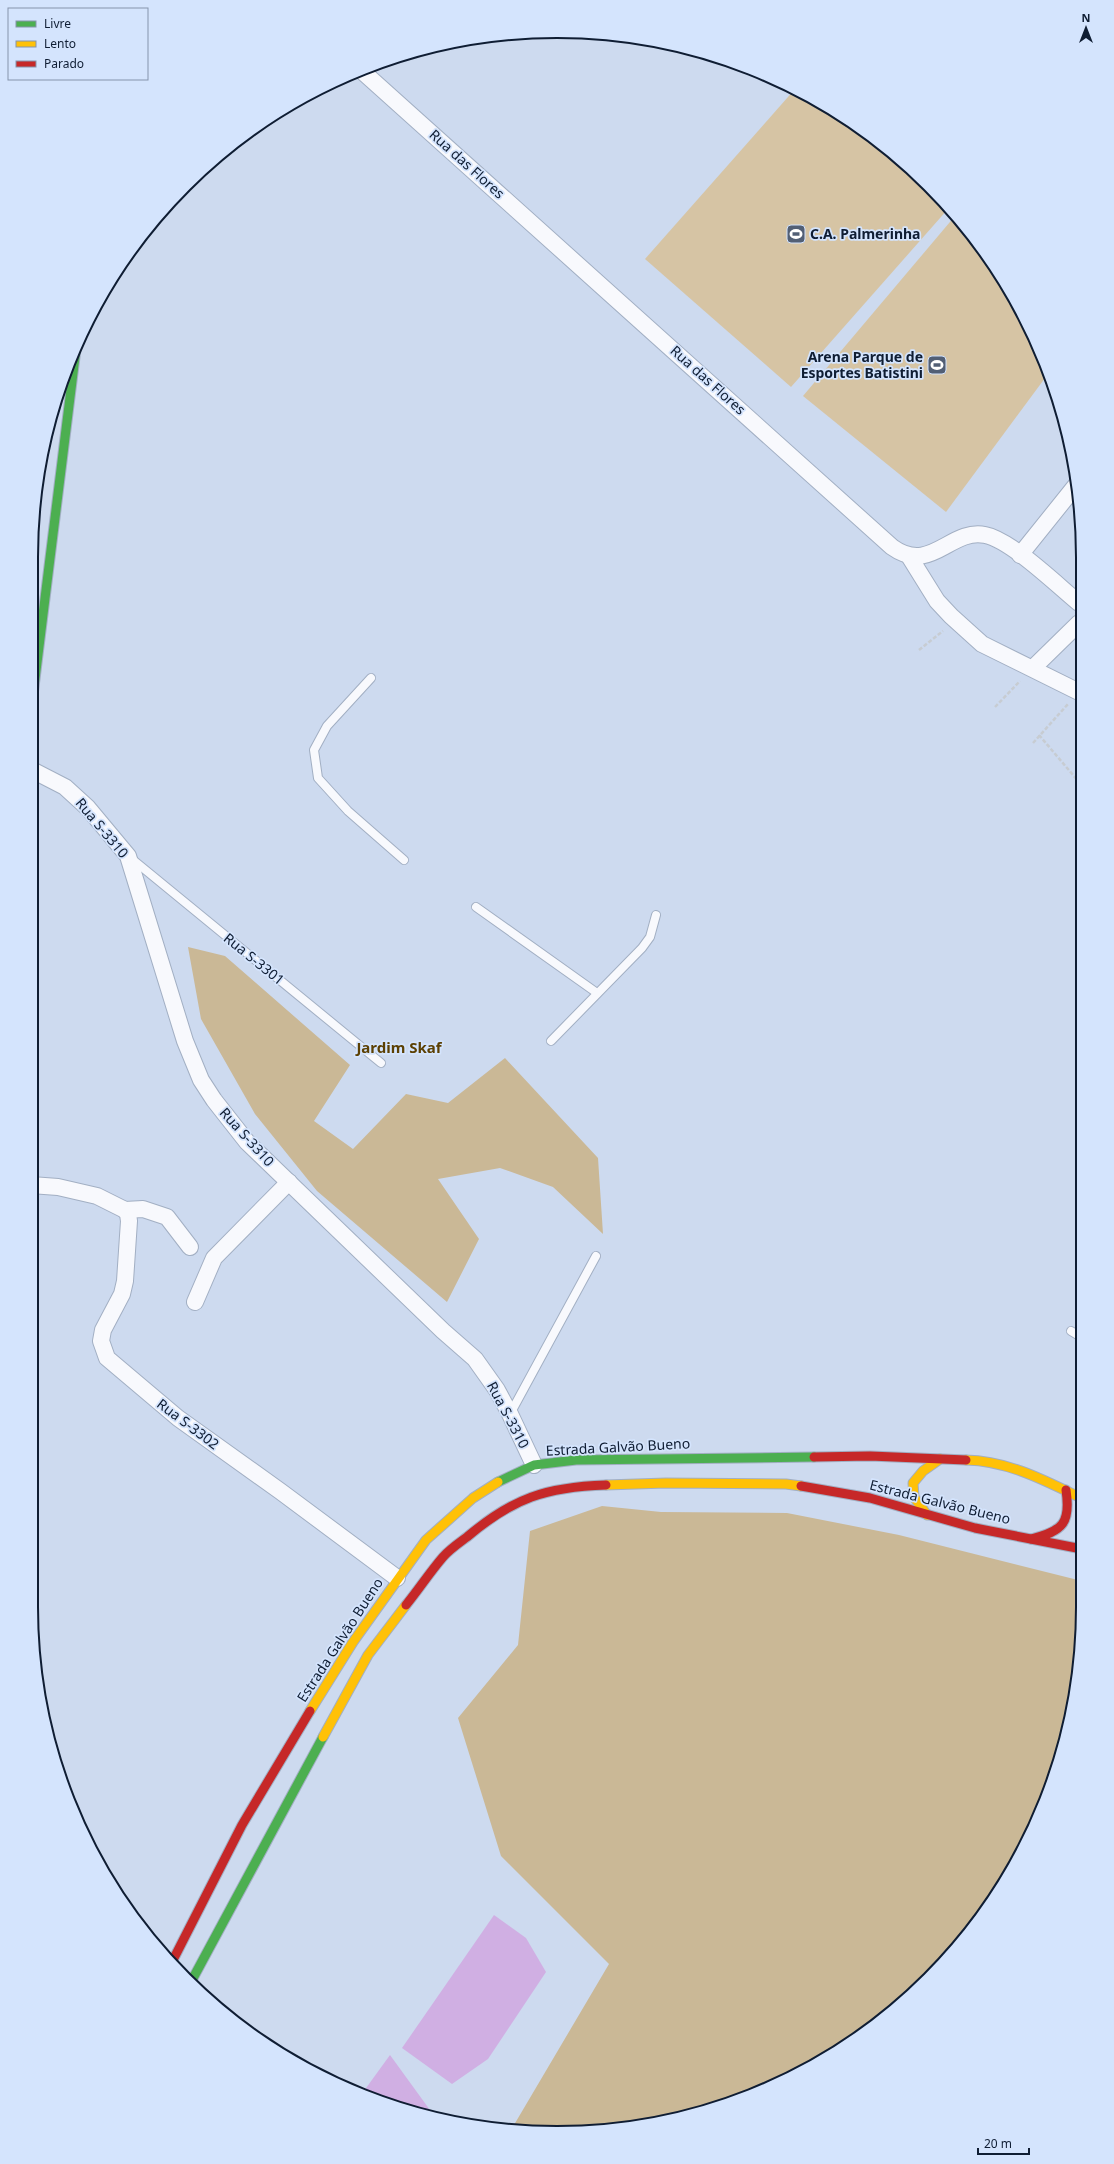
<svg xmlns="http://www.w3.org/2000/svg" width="1114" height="2164" viewBox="0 0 1114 2164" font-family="'Noto Sans',sans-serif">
<rect width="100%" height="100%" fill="#cddaef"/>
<g fill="#d6c4a4">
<polygon points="795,89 904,161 948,209 791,387 645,259"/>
<polygon points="955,216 974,237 1043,355 1048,374 946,512 803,396"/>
</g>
<g fill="#cab896">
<polygon points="188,947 225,956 350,1065 314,1121 353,1149 406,1094 448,1103 505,1058 598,1158 603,1234 553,1187 500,1168 438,1179 479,1239 447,1302 317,1191 255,1114 201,1019"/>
<polygon points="602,1506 661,1512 787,1513 899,1535 1082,1581 1082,1641 1065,1743 1029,1840 974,1927 904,2002 849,2044 758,2093 693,2115 592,2132 522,2132 511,2130 609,1964 501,1856 458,1718 518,1645 530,1531"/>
</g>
<g fill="#d0afe3">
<polygon points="494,1915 526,1938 546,1972 488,2059 452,2084 402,2048"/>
<polygon points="390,2055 435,2117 421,2115 361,2095"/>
</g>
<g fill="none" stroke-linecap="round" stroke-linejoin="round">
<g stroke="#a2afc3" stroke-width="10">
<g id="lane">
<polyline points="371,678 327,726 314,750 318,778 348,811 404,860"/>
<polyline points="132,859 381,1063"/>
<polyline points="476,907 597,993"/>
<polyline points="551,1041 642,948 650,937 656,915"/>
<polyline points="1071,1331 1081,1337"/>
<polyline points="510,1414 596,1256"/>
</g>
</g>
<g stroke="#a2afc3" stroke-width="18">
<g id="street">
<path d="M 362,71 L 892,547 C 931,575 950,528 985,535 C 1011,540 1057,585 1079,603"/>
<polyline points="1020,555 1077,484"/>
<polyline points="909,556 937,601 951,616 982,644 1079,692"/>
<polyline points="1033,668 1079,623"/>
<polyline points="32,770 65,787 88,808 128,856 185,1041 201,1080 214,1100 247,1142 443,1331 475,1359 497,1390 510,1414 534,1465"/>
<polyline points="31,1185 58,1187 97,1196 125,1210 143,1209 167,1217 190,1247"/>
<polyline points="125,1210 128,1214 129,1221 125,1281 122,1294 103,1330 101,1341 107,1358 178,1418 280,1491 397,1578"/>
<polyline points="195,1302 214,1258 289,1182"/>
</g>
</g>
<g stroke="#a2afc3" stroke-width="11">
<g id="fast">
<polyline points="32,703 76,349"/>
<polyline points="498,1482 534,1465 576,1460 814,1457"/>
<polyline points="191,1982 323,1737"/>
</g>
</g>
<g stroke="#a2afc3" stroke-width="11">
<g id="slow">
<path d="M 966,1460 C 1008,1461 1044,1480 1081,1498"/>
<polyline points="606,1485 666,1483 786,1484 801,1486"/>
<polyline points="927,1515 914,1497 913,1483 923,1471 940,1459"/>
<polyline points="310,1711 353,1642 426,1540 473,1498 498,1482"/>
<polyline points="323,1737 368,1655 406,1605"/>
</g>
</g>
<g stroke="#a2afc3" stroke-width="11">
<g id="jam">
<polyline points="814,1457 870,1456 966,1460"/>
<polyline points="801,1486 870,1498 975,1528 1082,1549"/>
<path d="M 1031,1539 C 1063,1531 1071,1523 1066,1490"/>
<path d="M 406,1605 C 419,1589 430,1572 443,1557 C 450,1549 459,1543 467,1537 C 513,1498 546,1487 606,1485"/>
<polyline points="172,1962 242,1825 310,1711"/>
</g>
</g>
<g stroke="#c7ccd2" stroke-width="2.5" stroke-dasharray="4 2" stroke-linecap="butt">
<polyline points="919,650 943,631"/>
<polyline points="995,707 1020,681"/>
<polyline points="1039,735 1079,782"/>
<polyline points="1033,743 1068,704"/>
</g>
<use href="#lane" stroke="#f8f9fd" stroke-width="8"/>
<use href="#street" stroke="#f8f9fd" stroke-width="16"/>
<use href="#fast" stroke="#4caf50" stroke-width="9"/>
<use href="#slow" stroke="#ffc107" stroke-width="9"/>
<use href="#jam" stroke="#c62828" stroke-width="9"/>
</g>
<defs>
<g id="stadium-square" transform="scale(1)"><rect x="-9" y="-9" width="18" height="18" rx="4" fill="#525f75" stroke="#d4e4fd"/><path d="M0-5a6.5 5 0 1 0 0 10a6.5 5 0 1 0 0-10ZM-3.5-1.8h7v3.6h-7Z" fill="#fff"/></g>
</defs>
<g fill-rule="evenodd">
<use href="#stadium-square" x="796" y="234"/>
<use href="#stadium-square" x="937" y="365"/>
</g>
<g text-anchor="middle" stroke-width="3.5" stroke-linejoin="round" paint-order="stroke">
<g font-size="14" fill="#0f1d33" stroke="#d4e4fd">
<text transform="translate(467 164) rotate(42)" y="5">Rua das Flores</text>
<text transform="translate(708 380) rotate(42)" y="5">Rua das Flores</text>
<text transform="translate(102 828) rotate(50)" y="5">Rua S-3310</text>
<text transform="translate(254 959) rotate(39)" y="5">Rua S-3301</text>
<text transform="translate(247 1137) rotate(48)" y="5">Rua S-3310</text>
<text transform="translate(508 1415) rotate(62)" y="5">Rua S-3310</text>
<text transform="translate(188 1424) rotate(37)" y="5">Rua S-3302</text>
<text transform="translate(618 1447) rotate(-3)" y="5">Estrada Galvão Bueno</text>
<text transform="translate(940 1502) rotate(14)" y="5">Estrada Galvão Bueno</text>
<text transform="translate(340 1640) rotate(-57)" y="5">Estrada Galvão Bueno</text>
</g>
<g font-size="14" font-weight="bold" fill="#0f1d33" stroke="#d4e4fd" text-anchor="start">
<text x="810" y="239">C.A. Palmerinha</text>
<text x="923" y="362" text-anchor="end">Arena Parque de<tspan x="923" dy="16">Esportes Batistini</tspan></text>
</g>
<g font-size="15" font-weight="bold" fill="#5c4003" stroke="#d4e4fd">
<text x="399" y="1053">Jardim Skaf</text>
</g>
</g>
<path d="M0 0H1114V2164H0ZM557 38H557A519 519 0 0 1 1076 557V1607A519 519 0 0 1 557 2126H557A519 519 0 0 1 38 1607V557A519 519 0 0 1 557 38Z" fill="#d4e4fd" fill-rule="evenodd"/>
<path fill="none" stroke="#0f1d33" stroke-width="2" d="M557 38H557A519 519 0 0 1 1076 557V1607A519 519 0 0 1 557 2126H557A519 519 0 0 1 38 1607V557A519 519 0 0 1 557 38Z"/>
<rect x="8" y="8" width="140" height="72" fill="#d4e4fd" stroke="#8594ac"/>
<rect x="16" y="21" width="20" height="6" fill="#4caf50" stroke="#8594ac"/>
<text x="44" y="28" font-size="12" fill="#0f1d33">Livre</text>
<rect x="16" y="41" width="20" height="6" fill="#ffc107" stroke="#8594ac"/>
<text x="44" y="48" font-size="12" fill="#0f1d33">Lento</text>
<rect x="16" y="61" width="20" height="6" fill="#c62828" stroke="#8594ac"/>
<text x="44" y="68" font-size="12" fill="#0f1d33">Parado</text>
<g transform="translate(1086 28)" stroke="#d4e4fd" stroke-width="3" paint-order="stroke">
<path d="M0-3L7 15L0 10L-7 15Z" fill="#0f1d33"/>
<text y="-6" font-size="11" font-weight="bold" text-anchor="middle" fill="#0f1d33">N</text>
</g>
<path d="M978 2148v6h51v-6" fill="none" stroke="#0f1d33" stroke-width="2"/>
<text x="984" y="2148" font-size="12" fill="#0f1d33" stroke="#d4e4fd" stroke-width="3" paint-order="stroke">20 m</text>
</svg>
